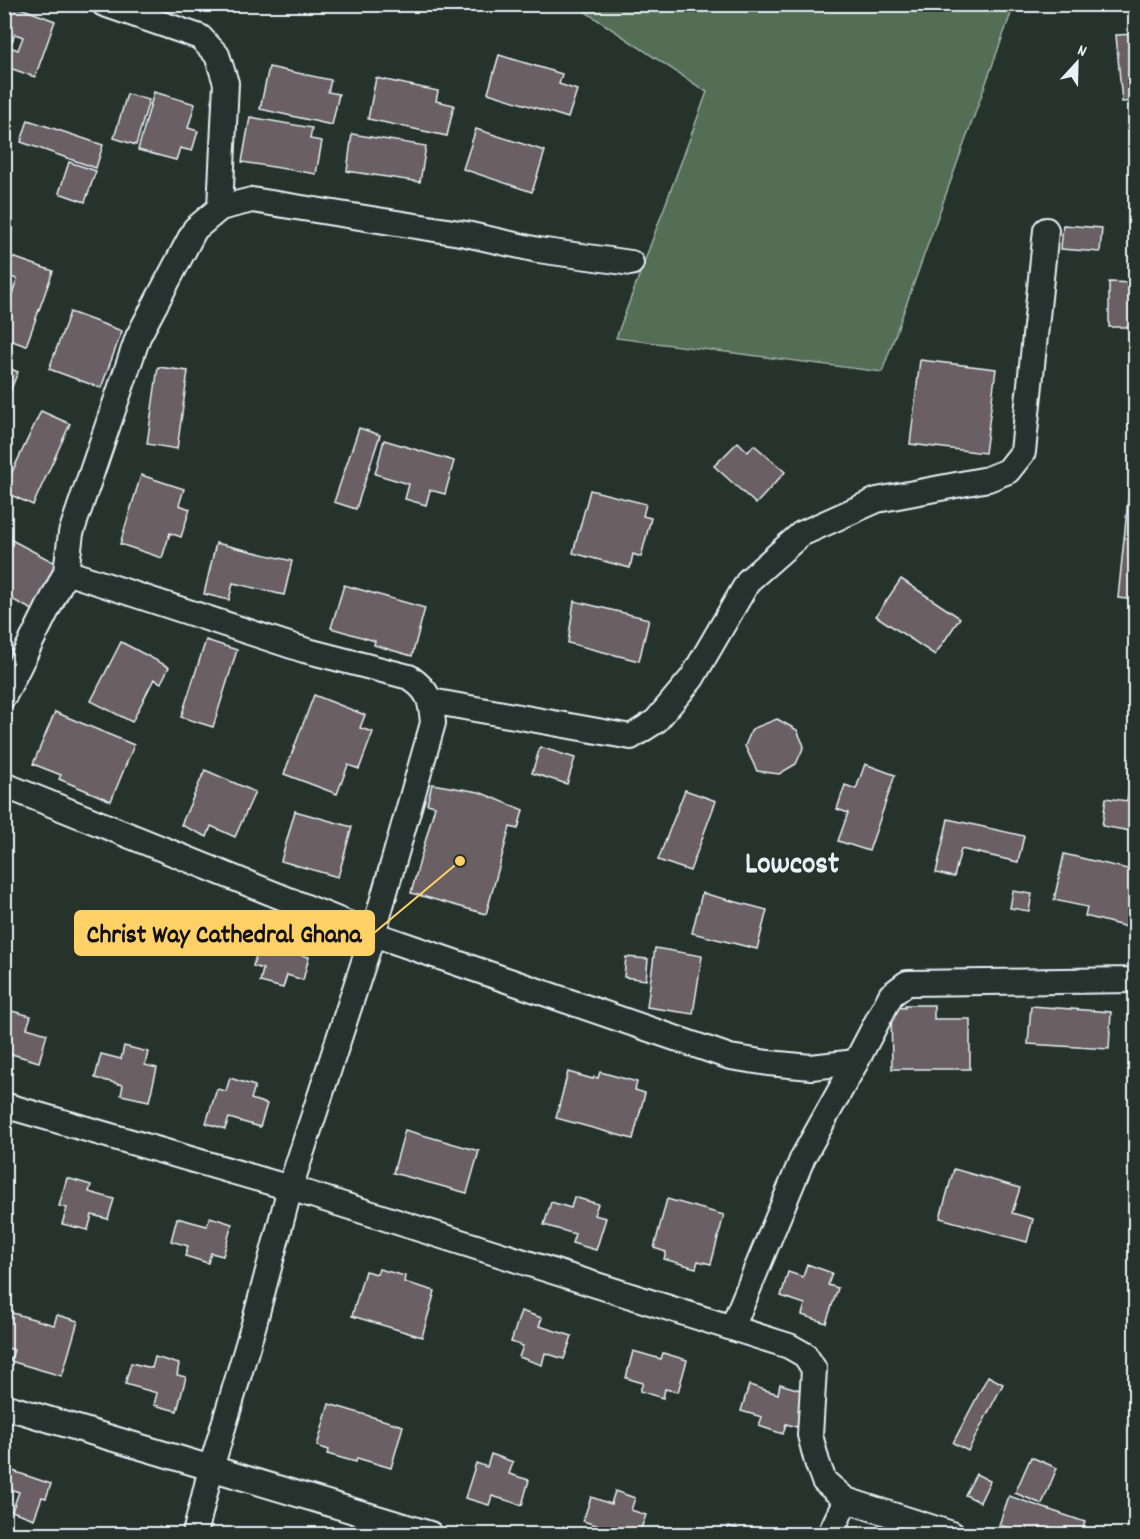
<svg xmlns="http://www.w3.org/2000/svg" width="1140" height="1539" viewBox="0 0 1140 1539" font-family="Dekko,sans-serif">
<rect width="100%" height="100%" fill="#26332d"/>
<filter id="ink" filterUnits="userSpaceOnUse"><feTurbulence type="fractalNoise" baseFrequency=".0167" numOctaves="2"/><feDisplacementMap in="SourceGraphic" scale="12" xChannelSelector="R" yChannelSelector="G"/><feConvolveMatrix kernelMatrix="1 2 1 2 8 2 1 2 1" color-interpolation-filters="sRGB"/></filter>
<g filter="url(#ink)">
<polygon fill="#536e55" stroke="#9eb0a6" stroke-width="1.5" points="575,5 1014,5 882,372 616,338 707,92"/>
<g fill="#6a5f62" stroke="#e8f1f8" stroke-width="1.5" fill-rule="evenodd">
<path d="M 4,4 L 10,4 L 55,21 L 35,77 L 4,66 ZM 15,34 L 23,37 L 18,50 L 10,47 Z"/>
<polygon points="1136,34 1136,101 1122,102 1116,35"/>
<polygon points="499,55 562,74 559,84 577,90 568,118 488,93"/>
<polygon points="269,67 331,80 328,92 339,94 332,125 260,109"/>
<polygon points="376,78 438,91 436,101 454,105 447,136 368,119"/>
<polygon points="154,92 195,104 188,128 198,131 192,151 180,148 176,160 138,150"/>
<polygon points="127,94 149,100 136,145 114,138"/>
<polygon points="250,117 312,128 310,139 322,141 316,174 242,162"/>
<polygon points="28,120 103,145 96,168 21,142"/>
<polygon points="476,129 545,151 532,192 463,169"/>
<polygon points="352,134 426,146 420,182 347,171"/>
<polygon points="69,162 96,171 85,202 59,193"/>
<polygon points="1063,225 1102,228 1100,252 1061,249"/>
<polygon points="4,254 53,271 26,346 4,338 4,298 10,300 17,279 4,275"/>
<polygon points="1109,282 1136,283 1136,327 1109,327"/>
<polygon points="70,312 122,331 101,388 49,369"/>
<polygon points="920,360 996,369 985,453 910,444"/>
<polygon points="4,366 18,372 4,406"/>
<polygon points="158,367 188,371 177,449 147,444"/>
<polygon points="41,411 70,424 33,505 4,492 4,489"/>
<polygon points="359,428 380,435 356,509 334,502"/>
<polygon points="384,440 454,461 445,494 430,490 426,505 405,499 409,484 375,474"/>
<polygon points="738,442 748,452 754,445 785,472 756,504 714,466"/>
<polygon points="141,475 184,489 179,505 190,509 181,537 170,533 162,558 120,544"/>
<polygon points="590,490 646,504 643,516 651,518 641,557 633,554 630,568 573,553"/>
<polygon points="1128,500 1136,500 1136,600 1118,598"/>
<polygon points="4,536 61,566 36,612 4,595 8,587 4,585"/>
<polygon points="216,543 292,561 284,595 233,583 229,600 204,594"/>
<polygon points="901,579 960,618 935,655 876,616"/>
<polygon points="344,585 425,608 412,656 374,645 375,641 331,628"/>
<polygon points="574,601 649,619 639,661 568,643"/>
<polygon points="206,640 237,650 213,727 181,717"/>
<polygon points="121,642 169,667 161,683 154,679 132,722 91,701"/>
<polygon points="4,648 17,653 4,682"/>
<polygon points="314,695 365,715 360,728 373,732 359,769 348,765 337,794 284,774"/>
<polygon points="55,712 134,745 111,801 59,779 61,775 33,764"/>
<polygon points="777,719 797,730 804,746 796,764 779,774 757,771 745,746 752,729"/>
<polygon points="1136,746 1136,832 1102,826 1106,798 1127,801"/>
<polygon points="540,747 575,758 567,784 532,773"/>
<polygon points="865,764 895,775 869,851 838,841 848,813 837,809 845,785 856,789"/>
<polygon points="205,770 255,792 235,837 211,826 207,837 181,825"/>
<polygon points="432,784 479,792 523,810 518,829 510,827 486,914 411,893 435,806 427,804"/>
<polygon points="685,790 716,801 690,871 658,860"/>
<polygon points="295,811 352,827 338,877 281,861"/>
<polygon points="948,819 1024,836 1018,862 961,849 954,877 936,873"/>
<polygon points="1064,854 1136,871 1136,908 1131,928 1085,916 1087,907 1054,900"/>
<polygon points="1013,891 1032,894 1029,911 1010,908"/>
<polygon points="702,893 767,910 757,949 692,933"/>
<polygon points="262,936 283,942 281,950 309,957 303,980 287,975 283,988 260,982 263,969 253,966"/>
<polygon points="655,948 702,956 693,1014 647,1007"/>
<polygon points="626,957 648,959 646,980 624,977"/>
<polygon points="905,1005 934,1005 934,1019 970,1019 970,1069 892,1069 891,1007 905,1008"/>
<polygon points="1031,1006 1111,1012 1109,1049 1028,1044"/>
<polygon points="8,1010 31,1016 27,1028 47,1034 39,1062 8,1053 4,1060 4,1021"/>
<polygon points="124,1046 148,1052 145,1065 157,1068 149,1101 121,1095 123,1085 95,1078 101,1054 121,1059"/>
<polygon points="568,1072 593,1079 594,1077 598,1078 600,1072 637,1082 635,1090 645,1093 633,1139 556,1118"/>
<polygon points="230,1078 255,1086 251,1099 267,1104 260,1127 229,1118 225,1129 206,1123 217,1089 226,1091"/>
<polygon points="405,1130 479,1151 467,1193 393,1173"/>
<polygon points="954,1169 1020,1188 1012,1213 1033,1219 1027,1242 940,1218"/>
<polygon points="67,1178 91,1185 89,1192 114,1199 108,1219 92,1215 88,1230 62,1224 67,1208 59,1206"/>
<polygon points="574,1197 598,1204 594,1215 606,1218 596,1250 572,1243 575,1234 544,1225 551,1202 571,1208"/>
<polygon points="667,1199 724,1215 711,1264 698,1261 696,1268 664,1259 666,1252 654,1248"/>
<polygon points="210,1217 232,1224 223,1256 211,1253 208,1263 185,1256 188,1246 171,1241 177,1218 207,1226"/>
<polygon points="807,1264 832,1273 828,1285 838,1288 826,1323 802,1315 805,1304 781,1296 788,1272 803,1277"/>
<polygon points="379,1269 405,1276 404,1282 435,1291 422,1337 352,1316 365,1271 377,1274"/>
<polygon points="521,1311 542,1318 539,1326 572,1336 564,1359 545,1353 542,1365 519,1357 523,1346 511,1342"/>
<polygon points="9,1312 54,1325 57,1315 78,1321 62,1376 10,1361 14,1350 4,1347 4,1328"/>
<polygon points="633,1351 661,1359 663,1353 687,1360 678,1392 665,1389 663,1398 640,1391 643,1383 626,1378"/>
<polygon points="155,1357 179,1364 177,1375 186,1377 177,1411 154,1405 157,1393 125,1384 131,1363 152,1368"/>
<polygon points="988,1376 1003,1384 968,1451 953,1443"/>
<polygon points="780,1384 807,1392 797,1427 786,1424 783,1434 759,1426 762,1417 741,1411 749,1385 778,1394"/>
<polygon points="329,1404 403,1426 391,1468 357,1458 356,1462 327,1454 329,1450 317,1446"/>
<polygon points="491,1454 513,1462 509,1474 529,1480 522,1505 492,1496 489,1505 465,1498 476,1463 487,1467"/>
<polygon points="1031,1457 1057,1468 1042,1504 1015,1493"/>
<polygon points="10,1470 51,1484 46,1498 42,1497 34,1519 12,1511 19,1492 4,1487"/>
<polygon points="976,1474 990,1481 980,1502 965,1495"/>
<polygon points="615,1491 635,1498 631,1510 646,1515 639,1534 614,1534 615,1531 583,1521 591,1497 611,1504"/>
<polygon points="1009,1496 1085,1522 1081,1534 1027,1534 999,1525"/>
<polygon points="729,1526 746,1532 746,1534 726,1534"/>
<polygon points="705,1529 721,1534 703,1534"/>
</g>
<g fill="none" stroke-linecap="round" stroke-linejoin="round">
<g stroke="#e8f1f8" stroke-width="28">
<g id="street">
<polyline points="104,4 200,37 217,55 226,83 220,208"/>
<path d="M 66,572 L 304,650 L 409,677 C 429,691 431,699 433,723 L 373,934 L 290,1188 L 789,1346 L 805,1355 L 814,1369 L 810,1435 L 817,1462 L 824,1481 L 846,1500"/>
<polyline points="4,696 66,572 71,533 138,337 195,229 220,208 252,200 466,234 538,250 631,263"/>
<polyline points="431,701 631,737 656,721 692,678 749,580 801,534 877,500 988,479 1008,471 1023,452 1046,230"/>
<polyline points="4,785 373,934 730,1057 768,1063 811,1067 856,1062 891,995 907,983 1133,980 1136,977"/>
<polyline points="4,1105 290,1188 254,1324 211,1468 430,1534"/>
<polyline points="732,1328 803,1157 856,1062"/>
<polyline points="4,1406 211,1468 195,1534"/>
<polyline points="830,1534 846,1500 952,1534"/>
</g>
</g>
<use href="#street" stroke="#26332d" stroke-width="24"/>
</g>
</g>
<g text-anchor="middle" stroke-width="5" stroke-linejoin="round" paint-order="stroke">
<g font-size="30" font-weight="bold" fill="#e8f1f8" stroke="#26332d">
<text x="792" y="872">Lowcost</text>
</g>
</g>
<path fill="none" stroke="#ffd166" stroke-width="2" d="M460 861L374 933"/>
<circle fill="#ffd166" stroke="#26332d" stroke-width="2" cx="460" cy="861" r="6"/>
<rect fill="#ffd166" stroke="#ffd166" stroke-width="2" x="75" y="911" width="299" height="44" rx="6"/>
<g font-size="26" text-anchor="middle" font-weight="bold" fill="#111">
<text x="224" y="942">Christ Way Cathedral Ghana</text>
</g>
<rect width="1140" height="1539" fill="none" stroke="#26332d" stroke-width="24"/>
<rect x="12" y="12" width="1116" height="1515" fill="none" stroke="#e8f1f8" stroke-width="2" filter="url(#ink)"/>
<g transform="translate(1077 63) rotate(22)" stroke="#26332d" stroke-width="4.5" paint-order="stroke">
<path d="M0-4.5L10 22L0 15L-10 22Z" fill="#e8f1f8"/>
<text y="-9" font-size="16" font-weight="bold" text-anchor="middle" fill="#e8f1f8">N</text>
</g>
</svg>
